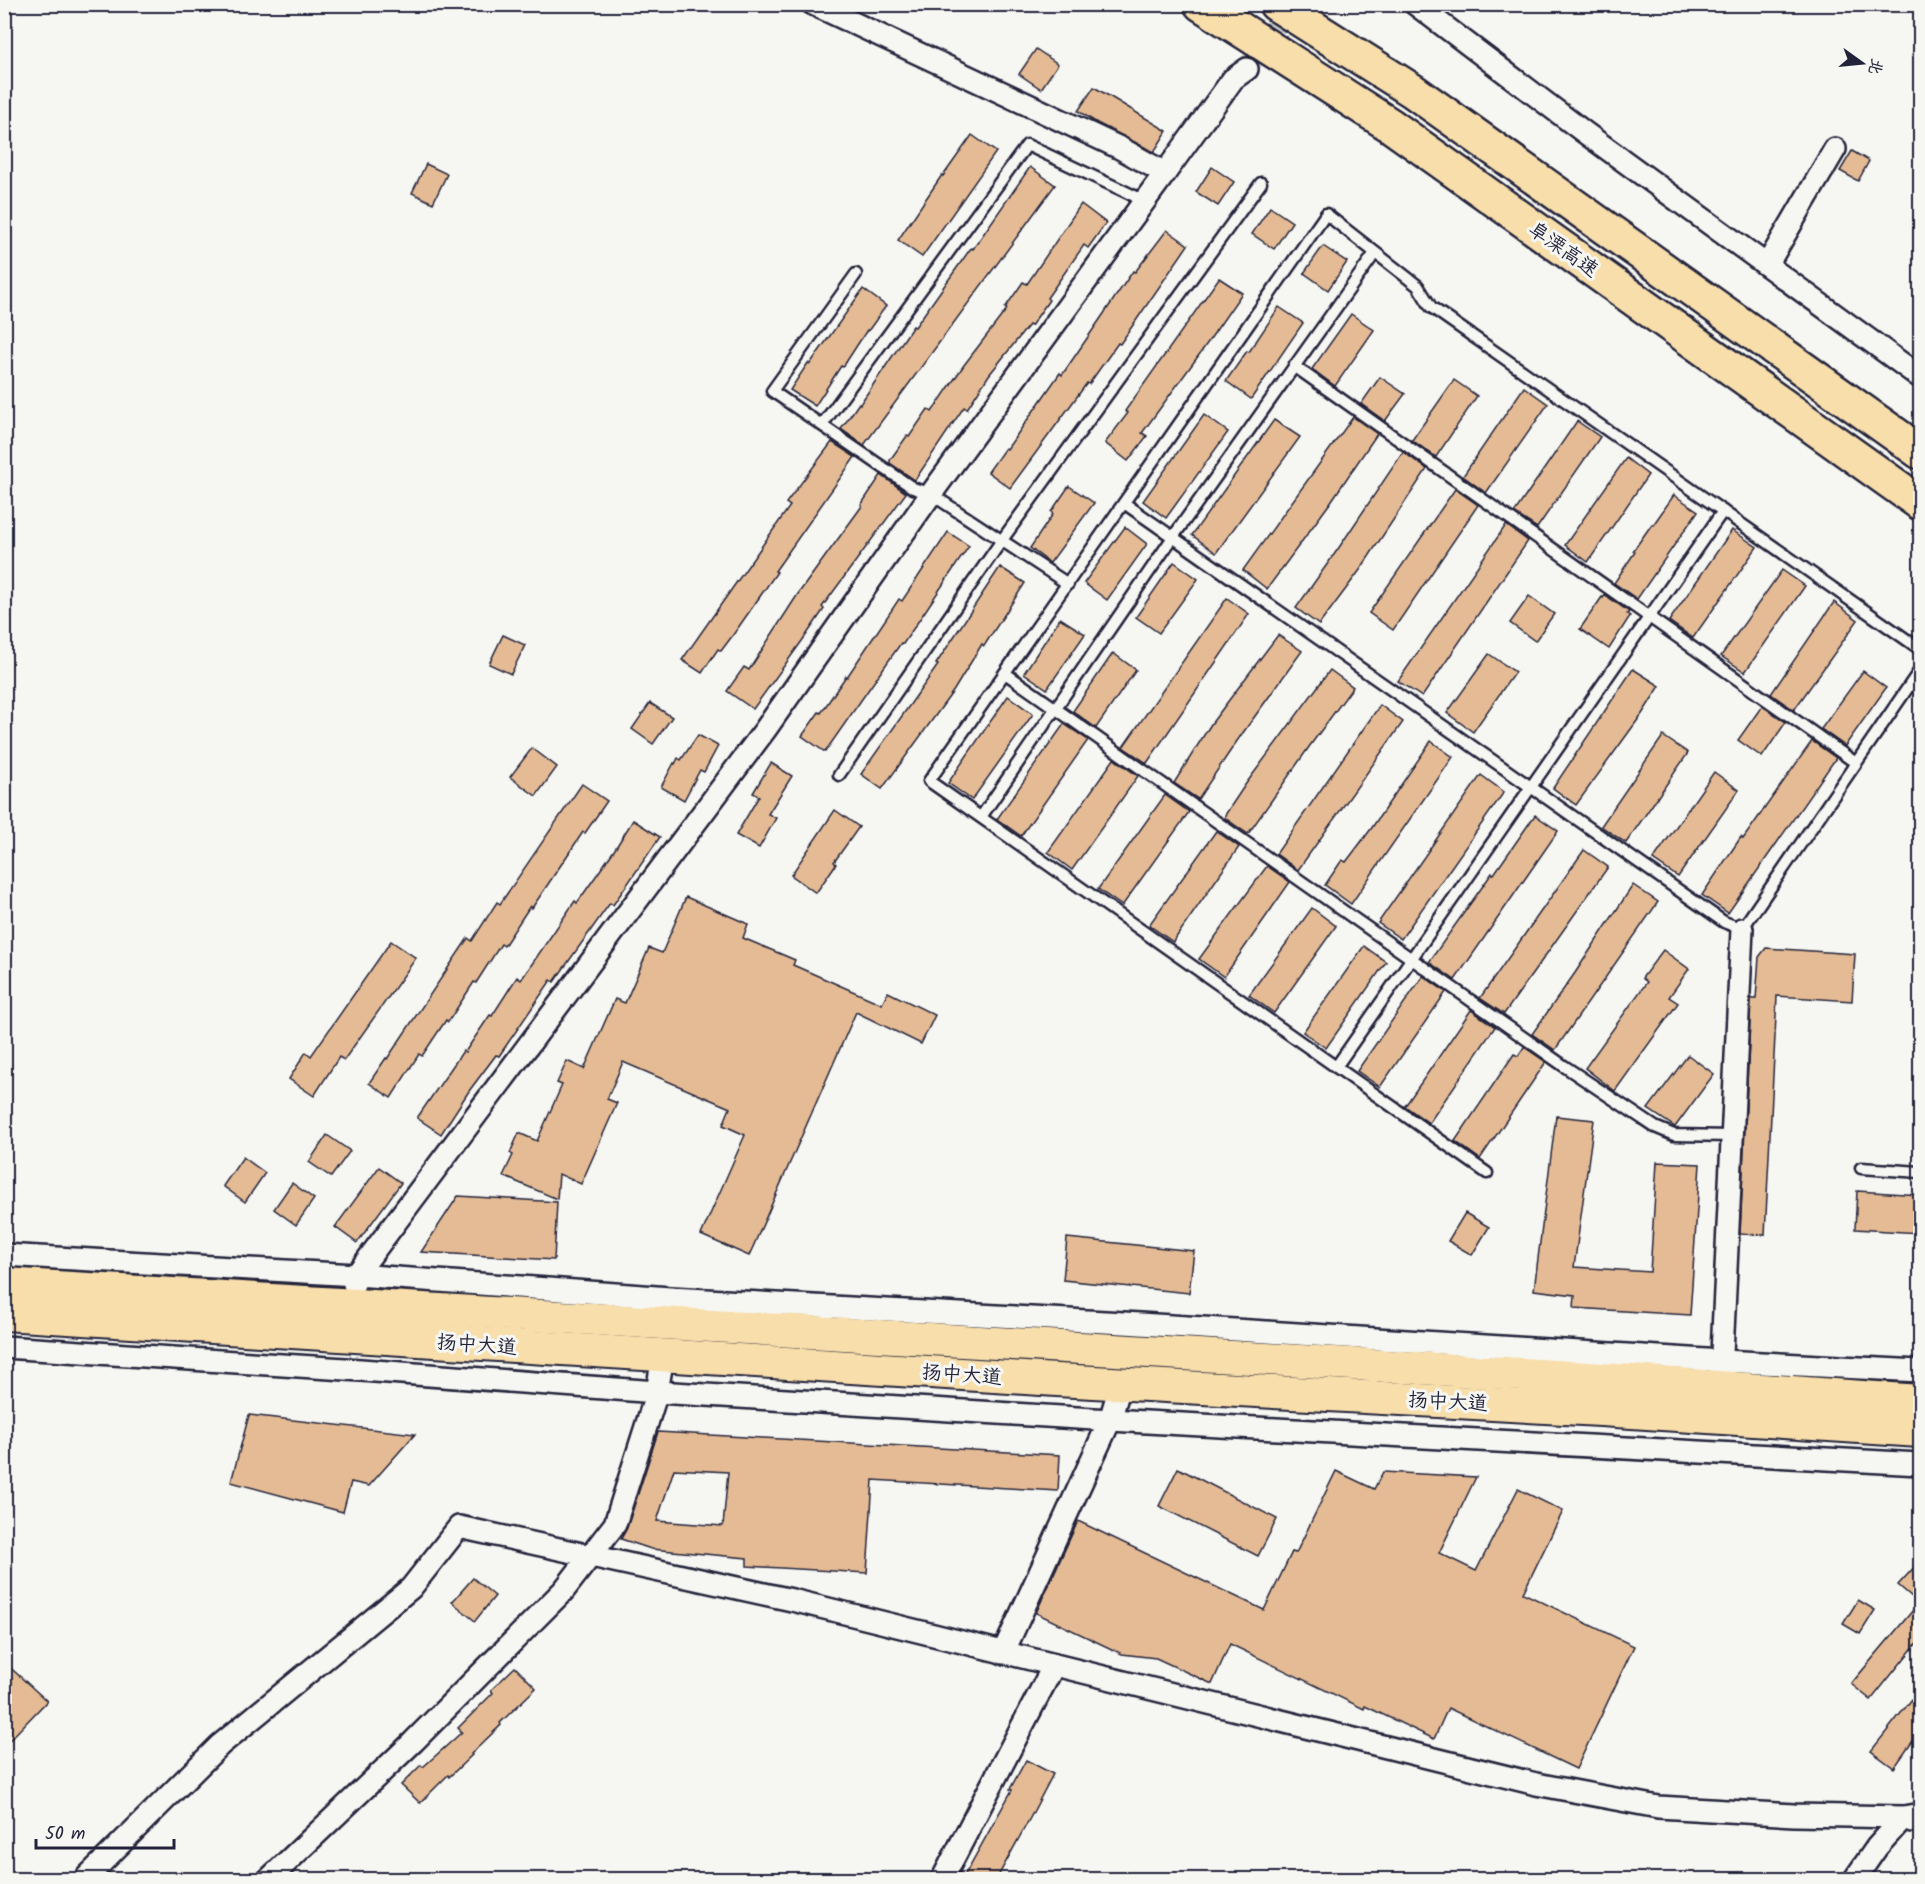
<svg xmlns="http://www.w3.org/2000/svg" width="1925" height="1884" viewBox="0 0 1925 1884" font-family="Kalam,'LXGW WenKai TC',sans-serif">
<rect width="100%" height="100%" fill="#f6f6f2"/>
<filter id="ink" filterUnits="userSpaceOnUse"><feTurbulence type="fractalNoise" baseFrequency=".0167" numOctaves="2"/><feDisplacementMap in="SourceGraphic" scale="12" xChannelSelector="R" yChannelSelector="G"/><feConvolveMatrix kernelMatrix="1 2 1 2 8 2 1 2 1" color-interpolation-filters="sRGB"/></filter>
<g filter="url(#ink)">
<g fill="#e4bb94" stroke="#22223b" stroke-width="1.5" fill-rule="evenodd">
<polygon points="1036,49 1058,64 1041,89 1019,74"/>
<polygon points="1094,87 1167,131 1154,152 1097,123 1078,111"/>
<polygon points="972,135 996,152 922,257 898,240 942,175 943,176"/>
<polygon points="1852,151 1869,161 1858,181 1840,171"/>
<polygon points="426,164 447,174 433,203 412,193"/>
<polygon points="1030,167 1055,185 864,445 841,429 859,403 860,404 913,326 915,327 971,248 973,249"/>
<polygon points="1212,167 1234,182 1218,206 1196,192"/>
<polygon points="1081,204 1106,223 1088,248 1084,245 1047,298 1049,300 1031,326 1029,325 989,375 967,409 964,407 915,480 890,463 890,460 907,436 909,437 928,409 932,412 964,365 1007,309 1005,308 1023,282 1027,284"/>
<polygon points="1270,207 1292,222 1274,249 1252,234"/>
<polygon points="1167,230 1188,245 1120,344 1118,343 1089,384 1087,383 1010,488 988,472 1005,448 1007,449 1060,373 1062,375 1133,271 1135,272"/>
<polygon points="1323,246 1347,262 1328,290 1304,273"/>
<polygon points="1219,278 1242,293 1199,355 1142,433 1147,436 1128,461 1105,443 1128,413 1125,411"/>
<polygon points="863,289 886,306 868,331 867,330 843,367 841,366 815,406 790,390 808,363 810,364"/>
<polygon points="1279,307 1303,323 1251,399 1226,381 1247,351 1249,352"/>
<polygon points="1351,314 1374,330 1335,386 1312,369"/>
<polygon points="1380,377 1405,394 1385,421 1361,404"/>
<polygon points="1454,380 1477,396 1436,457 1412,440"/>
<polygon points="1524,387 1548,404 1486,493 1463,476"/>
<polygon points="1204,415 1228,432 1166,518 1143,501"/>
<polygon points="1353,417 1377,434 1330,503 1267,589 1243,570"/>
<polygon points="1274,420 1300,437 1216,553 1192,535"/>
<polygon points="1577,421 1600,437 1537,528 1514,513"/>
<polygon points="832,442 855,457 775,571 777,572 733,635 721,651 718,649 702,673 682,660 790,506 786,503"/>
<polygon points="1403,452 1427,469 1360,570 1319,625 1296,608 1338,549"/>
<polygon points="1626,458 1648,475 1588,562 1565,545"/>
<polygon points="881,475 906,493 822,607 824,609 807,634 753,709 727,691 744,667 749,670 798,594 862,506 861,505"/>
<polygon points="1069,486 1094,503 1050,563 1030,548 1053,514 1051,512"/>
<polygon points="1455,489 1478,505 1393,630 1369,613"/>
<polygon points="1674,495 1698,511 1637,599 1614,583 1635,552 1633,551 1652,524 1653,525"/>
<polygon points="1506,525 1528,541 1422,697 1398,681"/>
<polygon points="1125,527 1147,544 1107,600 1084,583"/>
<polygon points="1732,530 1757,547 1693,638 1669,621"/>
<polygon points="948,532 969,546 903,644 901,643 825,752 802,736 819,712 821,713 846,676 847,677 899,599 902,601"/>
<polygon points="1174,562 1198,579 1159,633 1136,617"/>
<polygon points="1000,567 1025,583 984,646 982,644 954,690 882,789 861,774 938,665 936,664"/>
<polygon points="1782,570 1805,586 1745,672 1721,656"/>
<polygon points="1605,595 1629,612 1627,614 1630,616 1609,649 1580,629 1602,597 1603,598"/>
<polygon points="1529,596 1554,614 1535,641 1510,623"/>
<polygon points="1227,598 1249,614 1147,763 1123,747"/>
<polygon points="1834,602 1858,620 1794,710 1771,694"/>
<polygon points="1060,618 1085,634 1047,689 1024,673"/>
<polygon points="503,635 525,645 511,674 489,664"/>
<polygon points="1278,635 1302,651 1237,741 1198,799 1174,783 1211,724"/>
<polygon points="1113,653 1136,670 1096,728 1073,711"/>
<polygon points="1489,654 1515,672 1473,732 1447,713"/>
<polygon points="1633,669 1660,686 1642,714 1576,805 1553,788"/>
<polygon points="1330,670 1353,687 1309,747 1248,834 1225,818 1225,815 1245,785"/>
<polygon points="1863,671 1886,688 1845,746 1821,729"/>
<polygon points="1008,696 1033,714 972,800 948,783"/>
<polygon points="650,703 672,717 653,744 632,729"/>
<polygon points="1380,705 1403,722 1298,870 1276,854"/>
<polygon points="1762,706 1786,722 1762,757 1738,740"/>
<polygon points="1064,724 1088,740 1021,836 997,819"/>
<polygon points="698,735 718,746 704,772 700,770 684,800 661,787 674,763 675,764 678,758 681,760"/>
<polygon points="1663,736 1688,753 1626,843 1601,826"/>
<polygon points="1431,741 1453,757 1351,904 1325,885 1342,860 1346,862 1371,829"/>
<polygon points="1812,741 1836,758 1728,913 1702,895 1741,837 1743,839"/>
<polygon points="532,748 557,767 536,796 510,777"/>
<polygon points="1114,759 1138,776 1072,870 1048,852"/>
<polygon points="771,763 792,776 768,814 776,818 759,848 736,835 759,796 753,793"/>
<polygon points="1714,772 1739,790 1678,877 1653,860"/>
<polygon points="1481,775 1504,792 1401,939 1378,923"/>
<polygon points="582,784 607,801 585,833 583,832 532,908 530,906 504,946 501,944 476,983 474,982 448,1022 446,1020 422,1056 419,1054 391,1098 369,1083 386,1058 387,1059 468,938 472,941 497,902 500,904"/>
<polygon points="1165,795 1189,812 1122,906 1098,889"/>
<polygon points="835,810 859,827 834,862 836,864 816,893 791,875"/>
<polygon points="1535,815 1558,831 1455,980 1429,962 1492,873 1494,874"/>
<polygon points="633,820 660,837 613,905 610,903 554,982 551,980 499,1056 496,1055 469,1091 441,1134 417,1118 463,1051 465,1052 490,1015 492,1016 517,977 521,980 575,901 577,903 615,849"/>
<polygon points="1216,831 1239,847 1173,942 1149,925"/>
<polygon points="1584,850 1608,867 1504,1014 1480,998"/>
<polygon points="1267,866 1290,882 1224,977 1199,959"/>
<polygon points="1633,885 1658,902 1555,1050 1532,1034 1575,973"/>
<polygon points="686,897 748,924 743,938 795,960 793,965 882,1004 888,992 935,1015 921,1044 856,1012 749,1256 701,1235 745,1135 723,1125 730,1108 623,1062 607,1099 617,1103 581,1184 559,1174 557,1199 503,1176 513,1155 510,1153 519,1133 537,1141 562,1085 557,1083 567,1061 584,1069 615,999 625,1003 649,948 662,953"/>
<polygon points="1312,908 1336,926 1274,1013 1249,995"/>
<polygon points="391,941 416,958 344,1060 339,1057 314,1096 289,1079 306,1052 311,1056"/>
<polygon points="1364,946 1386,962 1326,1048 1303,1032"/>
<polygon points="1766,948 1855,954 1852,1001 1777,996 1765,1235 1740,1234 1751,999 1756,999 1759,957"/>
<polygon points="1663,950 1689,969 1669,997 1678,1003 1615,1091 1585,1068 1647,982 1642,978"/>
<polygon points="1423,976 1446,992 1380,1087 1357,1071"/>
<polygon points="1471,1010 1495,1027 1429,1123 1405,1106"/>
<polygon points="1524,1047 1546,1062 1480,1159 1455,1141 1514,1054 1518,1056"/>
<polygon points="1688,1055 1714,1074 1675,1127 1648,1109"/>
<polygon points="1556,1116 1594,1120 1574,1267 1650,1272 1657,1162 1700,1164 1690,1315 1574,1308 1575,1295 1534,1290"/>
<polygon points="327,1135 350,1151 331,1177 309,1162"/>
<polygon points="243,1157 265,1173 245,1202 223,1186"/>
<polygon points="379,1167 401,1183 357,1243 335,1227"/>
<polygon points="292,1183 314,1199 296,1225 274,1209"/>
<polygon points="1857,1191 1920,1195 1920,1233 1855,1229"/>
<polygon points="458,1196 557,1202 554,1260 421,1252"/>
<polygon points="1465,1213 1489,1227 1472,1255 1448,1241"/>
<polygon points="1067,1238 1194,1251 1189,1293 1063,1280"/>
<polygon points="249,1415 415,1434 369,1486 351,1482 343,1512 231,1482"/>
<path d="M 658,1432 L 1060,1455 L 1058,1491 L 873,1480 L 867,1573 L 747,1566 L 747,1558 L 651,1549 L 621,1539 L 627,1528 ZM 674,1469 L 728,1472 L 723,1526 L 657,1521 Z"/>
<polygon points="1178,1468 1277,1519 1258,1556 1159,1506"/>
<polygon points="1336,1471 1374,1489 1383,1472 1476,1477 1439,1553 1476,1571 1518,1489 1563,1511 1523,1593 1634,1646 1576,1769 1448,1708 1434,1739 1365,1706 1364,1709 1230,1644 1212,1684 1156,1658 1122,1654 1036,1613 1078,1521 1264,1610 1292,1552 1296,1553"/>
<polygon points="1920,1561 1920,1639 1871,1700 1851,1684 1919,1603 1898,1585"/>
<polygon points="473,1578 495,1596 475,1621 452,1602"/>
<polygon points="1858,1600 1875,1610 1860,1634 1843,1624"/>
<polygon points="4,1662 47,1701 4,1746"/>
<polygon points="515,1667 536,1688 500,1723 501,1725 471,1754 472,1755 449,1777 448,1775 420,1803 401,1785 421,1765 423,1767 462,1732 458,1728 493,1693 491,1690"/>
<polygon points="1920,1689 1920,1731 1894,1768 1871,1751"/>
<polygon points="1026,1760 1053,1774 1030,1818 996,1880 962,1880 1012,1790 1010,1789"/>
</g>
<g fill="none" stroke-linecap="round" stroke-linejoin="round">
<polyline stroke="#cccccd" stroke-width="21" stroke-dasharray="21 10" stroke-linecap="butt" points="1247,69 1290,4"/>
<g stroke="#22223b" stroke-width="15">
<g id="lane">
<polyline points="856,274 772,391 913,488 931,494 1068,584"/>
<polyline points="1294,366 1856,763"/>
<polyline points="822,425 1027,145 1145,201"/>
<polyline points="1124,503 1724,922 1742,929 1920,670"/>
<polyline points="1005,673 1564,1066 1655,1127 1674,1135 1732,1136"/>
<polyline points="839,775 1002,540 1261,183"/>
<polyline points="981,817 1173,537 1375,253"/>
<polyline points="1336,1067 1723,511"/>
<polyline points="1861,1168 1920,1172"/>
<polyline points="1487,1173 929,781 1326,214 1418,286 1431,307 1920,649"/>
</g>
</g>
<g stroke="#22223b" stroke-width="26">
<g id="street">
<polyline points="813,4 1120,148 1165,173 1233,79 1247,69"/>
<polyline points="1415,4 1584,132 1920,377"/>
<polyline points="1767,265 1835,149"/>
<polyline points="4,1255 356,1275 670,1298 1124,1323 1722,1361 1920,1371"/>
<polyline points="354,1284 356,1275 765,730 931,494 1165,173"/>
<polyline points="4,1347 361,1370 657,1392 1110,1420 1920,1464"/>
<polyline points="1721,1375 1742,929"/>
<polyline points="1003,1653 1110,1420 1121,1383"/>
<polyline points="87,1877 220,1745 411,1588 459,1527 792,1600 1536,1784 1658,1807 1794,1815 1904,1817 1920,1814"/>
<polyline points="268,1880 413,1742 564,1590 615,1524 657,1392 663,1356"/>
<polyline points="942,1880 1054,1665"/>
<polyline points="1854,1880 1877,1847 1904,1817 1912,1821"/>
</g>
</g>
<g stroke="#22223b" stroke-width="36">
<g id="primary">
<polyline points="4,1284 1603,1379 1920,1401"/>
<polyline points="4,1314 1057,1380 1601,1410 1920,1431"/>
</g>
</g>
<g stroke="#22223b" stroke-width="38">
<g id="highway">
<polyline points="1201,4 1390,125 1920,503"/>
<polyline points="1276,4 1413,91 1920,452"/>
</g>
</g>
<use href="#lane" stroke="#f6f6f2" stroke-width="10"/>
<use href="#street" stroke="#f6f6f2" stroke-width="21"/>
<use href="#primary" stroke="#f8deab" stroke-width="32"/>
<use href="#highway" stroke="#f8deab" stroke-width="33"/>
</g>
</g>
<g text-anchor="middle" stroke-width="6" stroke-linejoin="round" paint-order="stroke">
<g font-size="20" fill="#22223b" stroke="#f6f6f2">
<text transform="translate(1564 249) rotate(35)" y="7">阜溧高速</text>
<text transform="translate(477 1344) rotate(4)" y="7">扬中大道</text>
<text transform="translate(962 1374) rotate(4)" y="7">扬中大道</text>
<text transform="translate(1448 1401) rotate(3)" y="7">扬中大道</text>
</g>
</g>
<rect width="1925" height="1884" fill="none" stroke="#f6f6f2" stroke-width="24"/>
<rect x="12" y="12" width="1901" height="1860" fill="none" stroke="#22223b" stroke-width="2" filter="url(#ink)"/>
<g transform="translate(1862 63) rotate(105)" stroke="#f6f6f2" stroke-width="4.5" paint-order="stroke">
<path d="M0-4.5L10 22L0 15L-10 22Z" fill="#22223b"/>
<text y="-9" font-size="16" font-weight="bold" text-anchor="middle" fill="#22223b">北</text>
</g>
<path d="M36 1839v9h138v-9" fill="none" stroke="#22223b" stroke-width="3"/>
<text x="45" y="1839" font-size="18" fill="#22223b" stroke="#f6f6f2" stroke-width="4.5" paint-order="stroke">50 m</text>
</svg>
